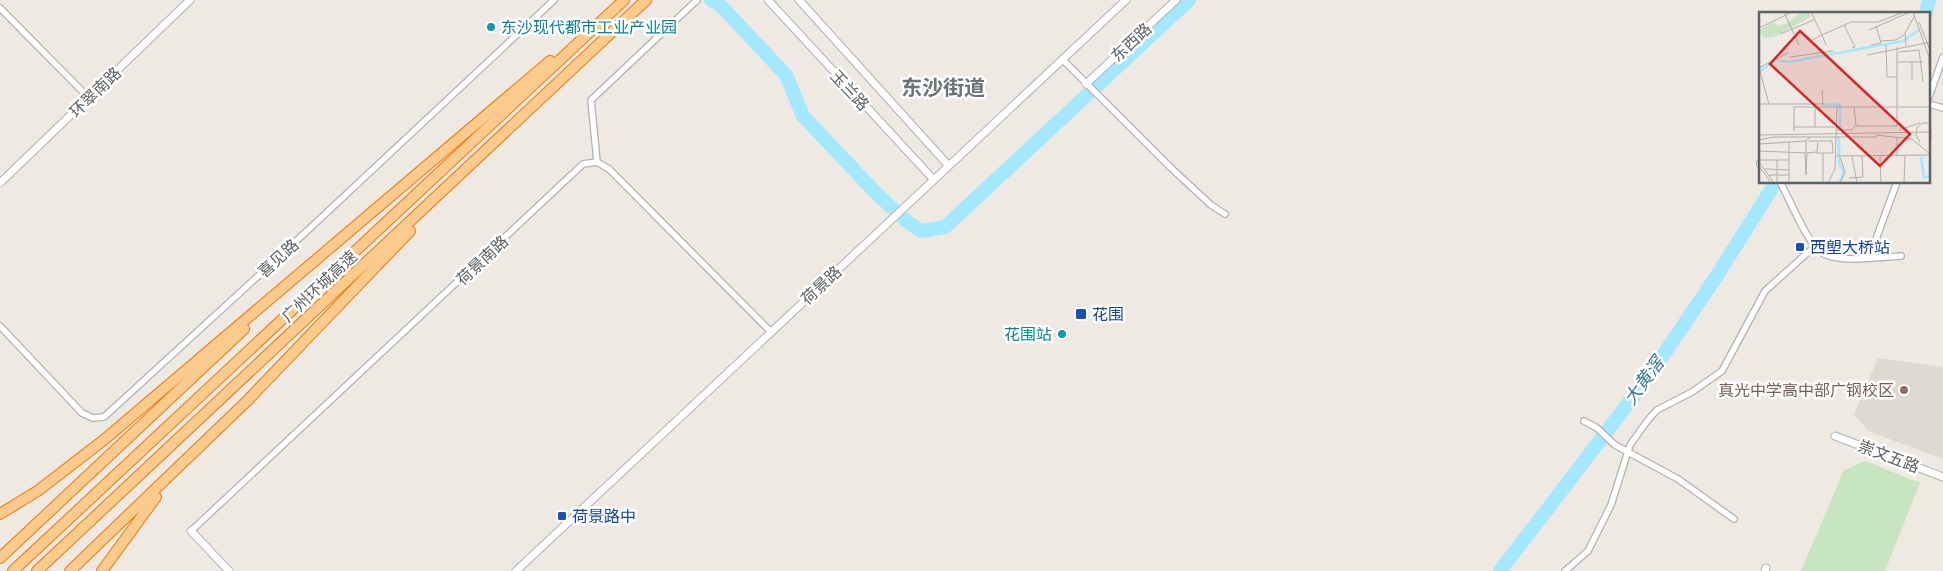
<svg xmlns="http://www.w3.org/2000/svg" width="1943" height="571" viewBox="0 0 1943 571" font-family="'IBM Plex Sans','Noto Sans SC',sans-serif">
<rect width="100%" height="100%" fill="#eee9e3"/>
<polygon fill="#ded9d1" points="1878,358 1943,367 1943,459 1868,431 1854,414"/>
<polygon fill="#c7e5c0" points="1865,461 1920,483 1885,571 1801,571 1844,470"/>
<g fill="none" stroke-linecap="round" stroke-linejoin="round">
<g stroke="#a3e8fe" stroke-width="14">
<polyline points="711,0 720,5 786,75 803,116 876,193 905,220 921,231 945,227 1189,0"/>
<polyline points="1926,14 1929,0"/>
<polyline points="1500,571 1647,379 1716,277 1776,182"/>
</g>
<g stroke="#afb3b6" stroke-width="8">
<g id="minor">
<polyline points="0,8 89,98"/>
<polyline points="1062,59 1170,167 1211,205 1225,214"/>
<polyline points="1929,97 1943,57"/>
<polyline points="1929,104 1943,108"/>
<polyline points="597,162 591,100 697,0"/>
<polyline points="1760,163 1760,164"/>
<path d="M 1780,182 C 1790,199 1807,245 1824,254 C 1842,263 1881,257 1901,256"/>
<polyline points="1869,258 1897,182"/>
<polyline points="0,326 82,413 93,418 104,417 292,245 554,0"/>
<polyline points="1584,421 1597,428 1615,445 1678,479 1734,519"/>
<polyline points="191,531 583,164 597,162 609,169 771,332"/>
<polyline points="1565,571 1588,551 1611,505 1630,445 1648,420 1657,410 1692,392 1722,371 1765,291 1815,246"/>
</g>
</g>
<g stroke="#afb3b6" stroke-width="9">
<g id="tertiary">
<polyline points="768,0 933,179"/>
<polyline points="799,0 948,165"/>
<polyline points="1086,84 1176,0"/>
<polyline points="0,183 190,0"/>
<polyline points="1835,436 1943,477"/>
<polyline points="191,531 229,571"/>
<polyline points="516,571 1126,0"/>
<polyline points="1765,571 1766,568"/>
</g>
</g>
<g stroke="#ee7703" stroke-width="12">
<g id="motorway">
<polyline points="0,514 39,490 105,439 550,61"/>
<polyline points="0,558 244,329"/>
<polyline points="13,571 624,0"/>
<polyline points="37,571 646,0"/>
<polyline points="70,571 247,401 410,231"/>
<polyline points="102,571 156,497"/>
</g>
</g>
<use href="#minor" stroke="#fff" stroke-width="5.5"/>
<use href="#tertiary" stroke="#fff" stroke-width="7"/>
<use href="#motorway" stroke="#fbca8d" stroke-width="10"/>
</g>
<g fill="#0f9aa8" stroke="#fff" stroke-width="2">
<circle cx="491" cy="27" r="5"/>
<circle cx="1062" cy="334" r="5"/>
</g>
<g fill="#1a4fb4" stroke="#fff" stroke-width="2">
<rect x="1795" y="242" width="10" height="10" rx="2.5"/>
<rect x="1075" y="308" width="12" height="12" rx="2.5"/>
<rect x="557" y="511" width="10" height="10" rx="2.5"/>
</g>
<circle fill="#8d6e63" stroke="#fff" stroke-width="2" cx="1904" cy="390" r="5"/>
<g text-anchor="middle" stroke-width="5" stroke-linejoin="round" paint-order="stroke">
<g font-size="16" fill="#0d838f" stroke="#fff" text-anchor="start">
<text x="501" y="33">东沙现代都市工业产业园</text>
<text x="1052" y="340" text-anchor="end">花围站</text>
</g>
<g font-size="16" fill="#5b6164" stroke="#fff">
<text transform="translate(1131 42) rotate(-43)" y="6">东西路</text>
<text transform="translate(850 90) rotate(47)" y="6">玉兰路</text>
<text transform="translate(95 92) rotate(-44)" y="6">环翠南路</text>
<text transform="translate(278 258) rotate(-42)" y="6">喜见路</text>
<text transform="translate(482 260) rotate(-43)" y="6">荷景南路</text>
<text transform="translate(821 285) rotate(-43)" y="6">荷景路</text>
<text transform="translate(319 286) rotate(-43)" y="6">广州环城高速</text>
<text transform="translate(1889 456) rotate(21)" y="6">崇文五路</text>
</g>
<g font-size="16" fill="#164399" stroke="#fff" text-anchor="start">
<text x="1810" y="253">西塱大桥站</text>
<text x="1092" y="320">花围</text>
<text x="572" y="522">荷景路中</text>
</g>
<g font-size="16" fill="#785e54" stroke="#fff" text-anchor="end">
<text x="1894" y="396">真光中学高中部广钢校区</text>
</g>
<g font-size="18" font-style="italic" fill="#397895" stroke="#fff">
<text transform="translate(1644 381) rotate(-54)" y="6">大黄滘</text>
</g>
<g font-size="21" font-weight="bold" fill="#6c7376" stroke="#fff">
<text x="943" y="95">东沙街道</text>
</g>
</g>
<g transform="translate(1759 12)">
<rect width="171" height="171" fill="#eee9e3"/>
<path d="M 42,0 L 51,1 L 51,5 L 15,25 L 5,26 L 0,18 L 15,10 L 19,14 L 28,11 Z" fill="#c7e5c0"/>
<path fill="none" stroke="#a3e8fe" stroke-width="2.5" d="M 0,60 L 17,48 L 30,50 L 144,29 L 160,18M 63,92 L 81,93 L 81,117M 162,145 L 165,165 L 172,164M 80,171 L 85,161 L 80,151 L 80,125"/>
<path fill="none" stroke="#afafac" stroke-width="1" d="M 25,0 L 40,33M 52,0 L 63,23 L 92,10 L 119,10 L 145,0M 154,0 L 170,45 L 172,128M 160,10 L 172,41M 85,13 L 96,35 L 93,36M 0,16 L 33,0M 110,18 L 151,0M 21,22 L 55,8M 51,29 L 63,23 L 67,33M 121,29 L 137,28 L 146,22M 112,33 L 122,31 L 117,14M 127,33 L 128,65 L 138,65M 147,34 L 146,21 L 155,5M 140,40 L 160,38 L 164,70M 108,43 L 172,30M 31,45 L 74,39M 138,50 L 164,50M 153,50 L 153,69M 0,56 L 10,92M 0,56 L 29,41M 63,78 L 64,93M 0,92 L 64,92M 35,95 L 170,95M 95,95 L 97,114 L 138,114 L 138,35M 35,115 L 76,115M 56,115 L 56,95M 78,118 L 93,118 L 96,114M 140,118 L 161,111M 35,119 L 35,94M 0,123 L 172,120M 117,123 L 153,127 L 172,143M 138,126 L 138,144M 0,128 L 15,125 L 118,125M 49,129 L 59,129 L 58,140 L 47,141 L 47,129 L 51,125M 60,129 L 73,129 L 74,141M 30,130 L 30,171M 161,130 L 157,123 L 158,116 L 163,111 L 172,111M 0,132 L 47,129M 0,139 L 47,141M 46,141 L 47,163 L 48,142M 57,141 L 74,141M 64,141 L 64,171M 76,144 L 172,143M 93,144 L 98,171M 121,144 L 122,171M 0,148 L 30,148M 0,150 L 15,171M 0,154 L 12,171M 6,157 L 30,158M 10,163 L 30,163M 90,166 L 104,165 L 103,144M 18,171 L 18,148M 69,171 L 76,157 L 78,95M 81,171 L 86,160 L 81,145M 145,171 L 146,143"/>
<path fill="#d62828" fill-opacity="0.15" stroke="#d62828" stroke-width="2.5" d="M 41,19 L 151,122 L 121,154 L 11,52 Z"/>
<rect width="171" height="171" fill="none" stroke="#5b6164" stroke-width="2.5"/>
</g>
</svg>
